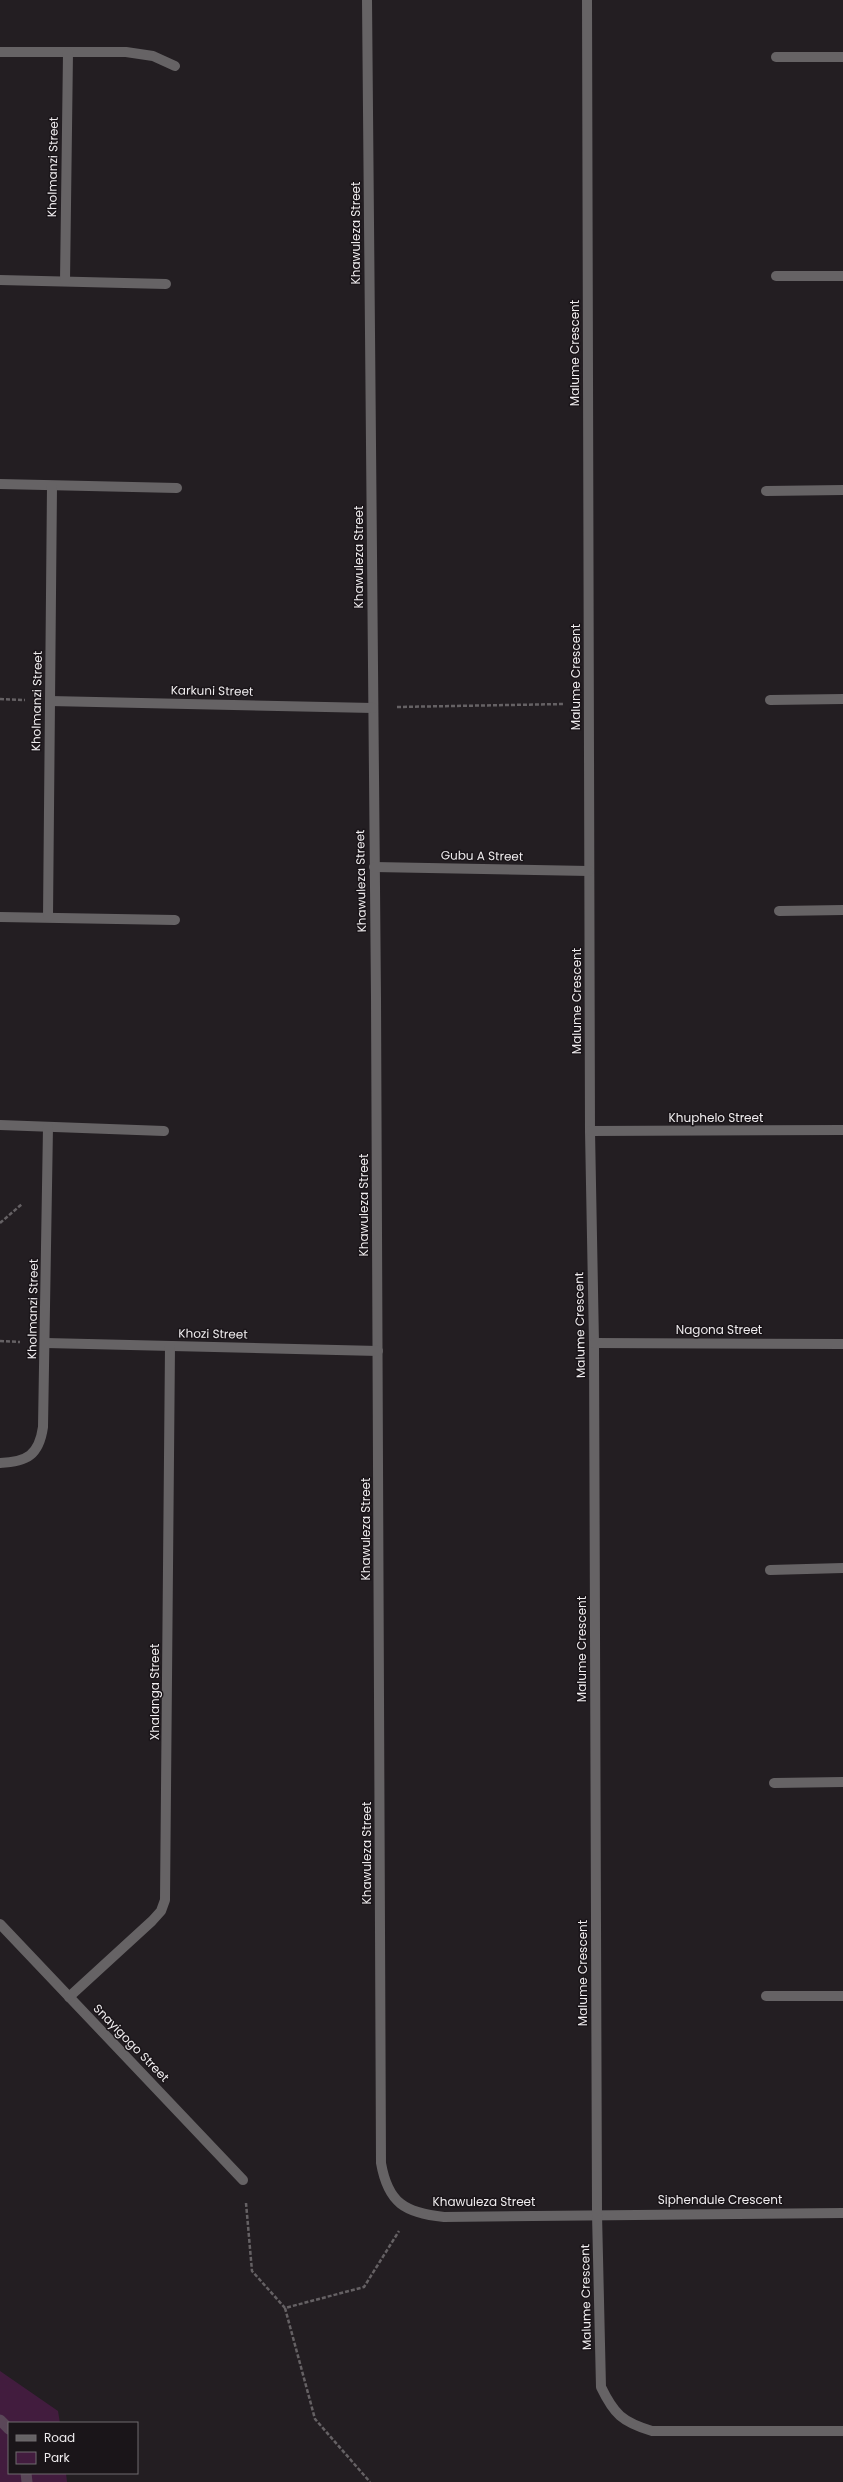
<svg xmlns="http://www.w3.org/2000/svg" width="843" height="2482" viewBox="0 0 843 2482" font-family="Poppins,sans-serif">
<rect width="100%" height="100%" fill="#231e22"/>
<polygon fill="#421c3e" points="0,2371 58,2411 60,2423 9,2423 9,2473 66,2473 67,2482 0,2482"/>
<g fill="none" stroke-linecap="round" stroke-linejoin="round">
<g stroke="#5a4758" stroke-width="11">
<polyline points="0,2420 9,2429"/>
<polyline points="26,2473 27,2482"/>
</g>
<g stroke="#656164" stroke-width="2.5" stroke-dasharray="4 2" stroke-linecap="butt">
<polyline points="0,699 25,700"/>
<polyline points="397,707 564,704"/>
<polyline points="0,1223 22,1204"/>
<polyline points="0,1341 20,1342"/>
<polyline points="246,2203 252,2271 285,2308 364,2287 399,2231"/>
<polyline points="285,2308 315,2419 370,2482"/>
</g>
<g stroke="#666365" stroke-width="10">
<path d="M 367,0 L 376,998 L 381,2163 C 388,2203 405,2213 444,2217 L 843,2213"/>
<path d="M 587,0 L 590,1131 L 594,1343 L 597,2214 L 601,2387 C 614,2414 622,2422 652,2431 L 843,2431"/>
<polyline points="0,52 126,52 153,56 175,66"/>
<polyline points="776,57 843,57"/>
<polyline points="776,276 843,276"/>
<polyline points="0,280 166,284"/>
<polyline points="65,281 68,53"/>
<polyline points="0,484 177,488"/>
<polyline points="766,491 843,490"/>
<polyline points="770,700 843,699"/>
<polyline points="50,701 373,708"/>
<polyline points="374,867 589,871"/>
<polyline points="779,911 843,910"/>
<polyline points="0,917 175,920"/>
<polyline points="48,917 52,486"/>
<polyline points="0,1125 164,1131"/>
<polyline points="590,1131 843,1130"/>
<polyline points="46,1343 378,1351"/>
<polyline points="594,1343 843,1344"/>
<path d="M 0,1463 C 27,1462 39,1455 43,1427 L 48,1127"/>
<polyline points="770,1570 843,1568"/>
<polyline points="774,1783 843,1782"/>
<polyline points="0,1924 243,2180"/>
<polyline points="766,1996 843,1996"/>
<polyline points="69,1997 152,1921 161,1911 165,1900 170,1346"/>
</g>
</g>
<g text-anchor="middle" stroke-width="3" stroke-linejoin="round" paint-order="stroke">
<g font-size="12" fill="#efecee" stroke="#1a1519">
<text transform="translate(53 167) rotate(-89)" y="4">Kholmanzi Street</text>
<text transform="translate(356 233) rotate(-90)" y="4">Khawuleza Street</text>
<text transform="translate(575 353) rotate(-90)" y="4">Malume Crescent</text>
<text transform="translate(359 557) rotate(-90)" y="4">Khawuleza Street</text>
<text transform="translate(576 677) rotate(-90)" y="4">Malume Crescent</text>
<text transform="translate(212 691) rotate(1)" y="4">Karkuni Street</text>
<text transform="translate(37 701) rotate(-89)" y="4">Kholmanzi Street</text>
<text transform="translate(482 856) rotate(1)" y="4">Gubu A Street</text>
<text transform="translate(361 881) rotate(-91)" y="4">Khawuleza Street</text>
<text transform="translate(577 1001) rotate(-90)" y="4">Malume Crescent</text>
<text x="716" y="1122">Khuphelo Street</text>
<text transform="translate(364 1205) rotate(-90)" y="4">Khawuleza Street</text>
<text transform="translate(33 1309) rotate(-89)" y="4">Kholmanzi Street</text>
<text transform="translate(580 1325) rotate(-91)" y="4">Malume Crescent</text>
<text x="719" y="1334">Nagona Street</text>
<text transform="translate(213 1334) rotate(1)" y="4">Khozi Street</text>
<text transform="translate(366 1529) rotate(-90)" y="4">Khawuleza Street</text>
<text transform="translate(582 1649) rotate(-90)" y="4">Malume Crescent</text>
<text transform="translate(155 1692) rotate(-90)" y="4">Xhalanga Street</text>
<text transform="translate(367 1853) rotate(-90)" y="4">Khawuleza Street</text>
<text transform="translate(583 1973) rotate(-90)" y="4">Malume Crescent</text>
<text transform="translate(131 2043) rotate(46)" y="4">Snayigogo Street</text>
<text x="720" y="2204">Siphendule Crescent</text>
<text x="484" y="2206">Khawuleza Street</text>
<text transform="translate(586 2297) rotate(-91)" y="4">Malume Crescent</text>
</g>
</g>
<rect x="8" y="2422" width="130" height="52" fill="#1a1519" stroke="#6f6b6e"/>
<rect x="16" y="2435" width="20" height="6" fill="#666365" stroke="#6f6b6e"/>
<text x="44" y="2442" font-size="12" fill="#efecee">Road</text>
<rect x="16" y="2452" width="20" height="12" fill="#421c3e" stroke="#6f6b6e"/>
<text x="44" y="2462" font-size="12" fill="#efecee">Park</text>
</svg>
